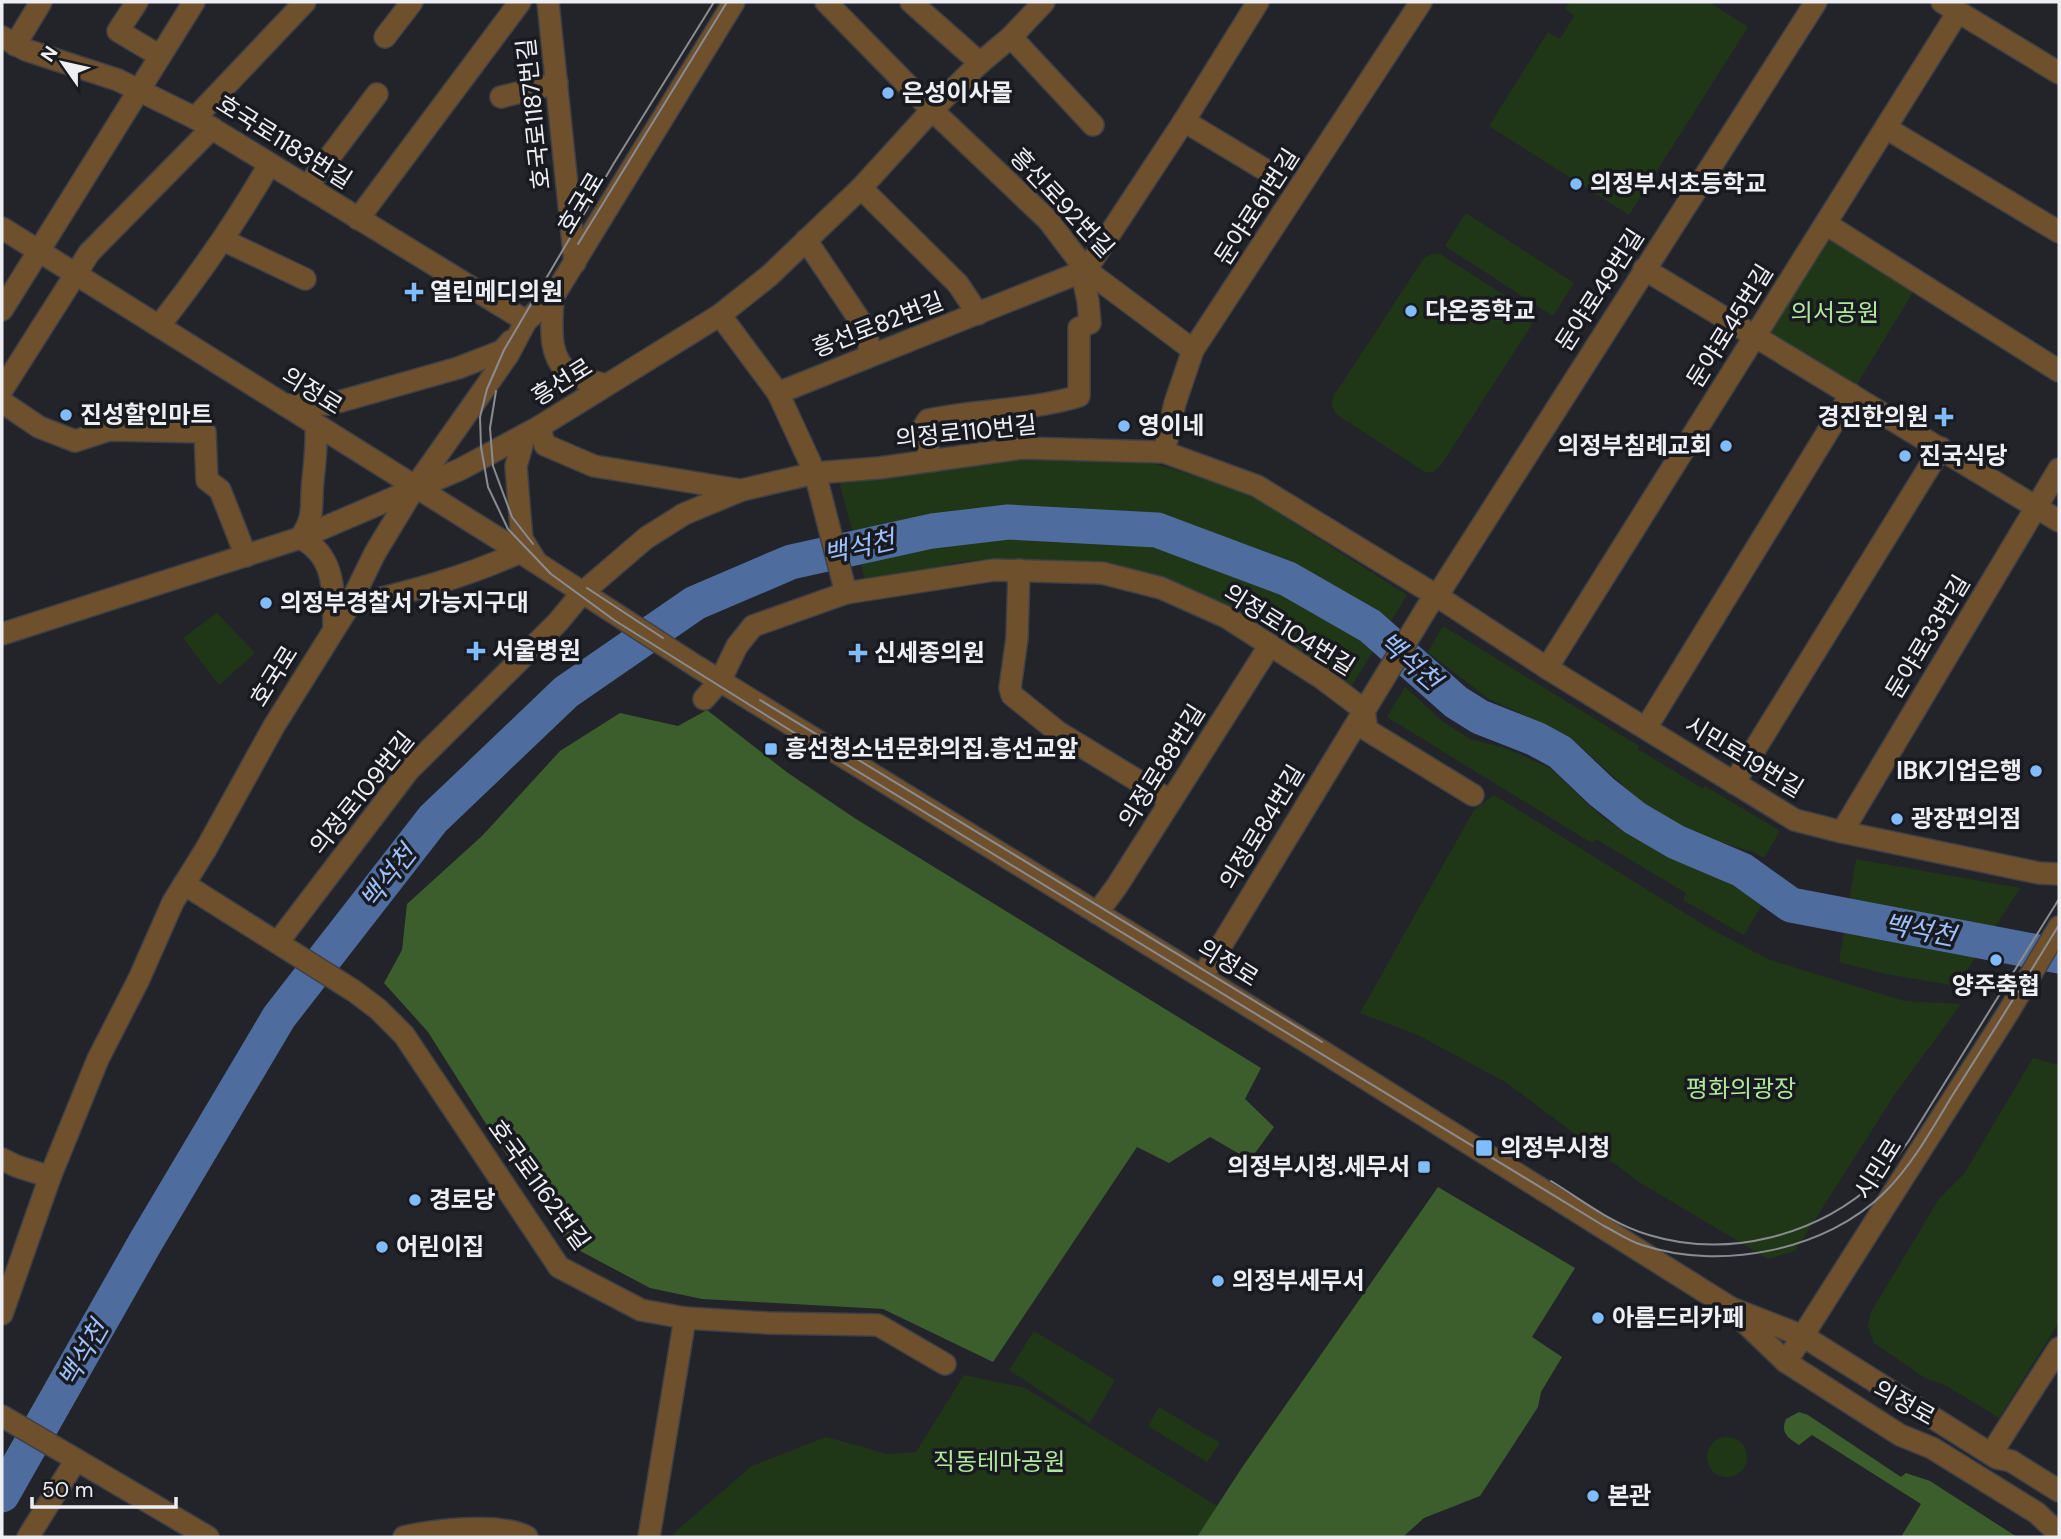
<svg xmlns="http://www.w3.org/2000/svg" width="2061" height="1539" viewBox="0 0 2061 1539" font-family="'DM Sans','Noto Sans KR',sans-serif">
<rect width="100%" height="100%" fill="#22242a"/>
<g fill="#203717">
<polygon points="1570,2 1709,2 1748,27 1629,215 1489,126 1548,32 1560,39 1574,16 1565,9"/>
<polygon points="1466,213 1574,283 1553,316 1445,246"/>
<polygon points="1826,224 1918,284 1851,394 1754,335"/>
<polygon points="1432,254 1440,254 1527,310 1533,318 1531,326 1441,465 1434,472 1425,472 1336,414 1332,406 1333,397 1424,258"/>
<polygon points="1017,457 1156,464 1247,493 1407,595 1351,687 1187,590 1115,566 1045,559 965,561 866,583 838,477"/>
<polygon points="217,613 255,653 219,685 183,638"/>
<polygon points="1443,626 1639,746 1638,749 1703,789 1705,786 1780,831 1764,858 1753,852 1686,832 1649,809 1569,736 1489,699 1428,652"/>
<polygon points="1405,687 1442,721 1470,739 1505,748 1550,768 1602,817 1665,856 1702,868 1763,903 1744,935 1683,900 1686,893 1596,839 1592,843 1387,717"/>
<polygon points="1494,795 1709,928 1770,960 1904,1001 1961,1004 1895,1094 1795,1251 1768,1259 1639,1182 1507,1083 1420,1036 1360,1013 1474,810"/>
<polygon points="1856,859 2020,888 1957,986 1886,974 1839,962"/>
<polygon points="2033,1058 2059,1065 2059,1322 1999,1418 1945,1385 1925,1378 1874,1343 1868,1326 1871,1312 1939,1199 1964,1174"/>
<polygon points="1034,1331 1115,1380 1090,1423 1009,1370"/>
<polygon points="964,1375 1025,1388 1248,1525 1263,1537 673,1537 674,1533 752,1466 826,1437 887,1454 916,1452"/>
<polygon points="1159,1407 1220,1443 1207,1462 1148,1426"/>
<circle cx="1727" cy="1457" r="20"/>
</g>
<g fill="#3b5e2c">
<polygon points="707,710 788,773 856,819 1261,1068 1245,1099 1274,1127 1250,1160 1210,1137 1169,1163 1137,1147 993,1362 883,1309 702,1299 650,1288 569,1245 495,1138 428,1032 384,983 402,950 407,904 482,836 560,751 620,713 678,726"/>
<polygon points="1438,1187 1575,1268 1532,1337 1562,1357 1541,1392 1538,1407 1480,1496 1424,1518 1403,1537 1197,1537 1241,1469"/>
<path d="M 1799,1412 L 1808,1415 L 1901,1477 L 1906,1473 L 1930,1481 L 2017,1537 L 1901,1537 L 1921,1504 L 1812,1435 L 1799,1445 C 1788,1438 1780,1433 1786,1419 Z"/>
</g>
<g fill="none" stroke-linecap="round" stroke-linejoin="round">
<polyline stroke="#4f6c9e" stroke-width="35" points="2,1495 145,1243 279,1017 433,819 566,692 695,603 791,562 932,531 1008,522 1157,530 1288,579 1370,626 1456,702 1480,717 1536,739 1560,752 1602,792 1635,818 1676,842 1742,870 1791,905 2059,956"/>
<g stroke="#3f4046" stroke-width="24">
<g id="minor">
<polyline points="137,2 118,31 160,56"/>
<polyline points="548,2 575,263"/>
<polyline points="826,2 932,110 1048,220 1086,270 1193,350"/>
<polyline points="911,2 980,63"/>
<polyline points="1942,2 2059,73"/>
<polyline points="2,37 26,50 118,80 195,118 526,321"/>
<polyline points="385,37 412,2"/>
<polyline points="1011,37 1093,125"/>
<polyline points="15,45 41,2"/>
<polyline points="501,97 557,83"/>
<polyline points="195,118 305,2"/>
<polyline points="1184,121 1272,174"/>
<polyline points="1886,128 2059,232"/>
<polyline points="307,187 377,94"/>
<polyline points="861,188 958,284 978,314"/>
<polyline points="358,219 520,2"/>
<polyline points="1826,224 2059,371"/>
<polyline points="2,228 520,552 696,666 1320,1050 1731,1308 1803,1336 1997,1458 2011,1461 2059,1491"/>
<polyline points="223,240 305,279"/>
<polyline points="806,240 865,328 871,355"/>
<polyline points="1644,269 2059,521"/>
<path d="M 553,297 C 552,322 546,361 573,375 C 583,380 596,382 606,385"/>
<polyline points="2,310 194,2"/>
<polyline points="720,315 778,393 815,473 846,593"/>
<path d="M 159,326 C 200,274 236,222 269,165"/>
<polyline points="2,390 89,253 212,128"/>
<polyline points="778,393 1086,270 1184,121 1258,2"/>
<polyline points="2,402 39,427 75,441 109,430 205,432 207,480 220,490 246,556"/>
<polyline points="285,405 331,404 458,368 502,351 511,341"/>
<path d="M 316,425 C 317,444 315,461 313,480 C 310,505 316,516 300,538 C 337,556 333,594 334,629"/>
<polyline points="539,427 545,445 594,466 740,490"/>
<polyline points="525,435 516,466 519,505 522,539 535,560"/>
<polyline points="1164,452 1175,403 1193,350 1421,2"/>
<path d="M 931,461 L 923,428 L 928,420 C 978,409 1030,411 1079,396 L 1079,328 L 1090,323 L 1088,301 L 1082,273"/>
<polyline points="1019,570 1017,638 1010,688 1012,695 1058,732 1171,801"/>
<path d="M 349,606 C 408,592 464,578 520,552"/>
<polyline points="2,634 300,538 461,469 539,427 720,315 769,276 861,188 932,110 980,63 1011,37 1044,2"/>
<polyline points="1547,668 1958,12"/>
<polyline points="704,699 720,681 737,646 753,626 846,593 994,570 1102,573 1161,588 1226,617 1323,679 1364,710 1367,730 1473,795"/>
<polyline points="1646,728 1851,394"/>
<polyline points="1734,783 1941,448"/>
<polyline points="1842,832 2059,469"/>
<polyline points="184,884 354,991 378,1009 404,1035 559,1267 641,1310 685,1318 649,1537"/>
<polyline points="1097,913 1117,886 1270,645"/>
<polyline points="278,942 409,770 558,622 582,593 646,538 684,514 742,490 815,473 879,468 1022,448 1164,452 1257,486 1437,596 1547,668 1795,820 1842,832 2039,873 2059,874"/>
<polyline points="1202,977 1428,606 1437,596 1816,2"/>
<polyline points="2,1159 16,1166 50,1177"/>
<polyline points="2,1314 50,1177 98,1059 139,979 173,902 206,849 274,726 349,606 375,553 415,487 508,355 526,321 553,297 734,2"/>
<polyline points="1737,1315 1786,1362 1900,1435 1932,1448 2037,1513 2059,1534"/>
<polyline points="685,1318 768,1323 878,1325 945,1364"/>
<polyline points="1786,1362 2009,1011 2059,927"/>
<polyline points="2,1416 208,1537"/>
<polyline points="1991,1454 2059,1348"/>
<polyline points="28,1537 76,1460"/>
<path d="M 404,1537 C 433,1530 500,1522 527,1537"/>
</g>
</g>
<use href="#minor" stroke="#6f502d" stroke-width="21"/>
<g stroke="#8a8c91" stroke-width="2">
<path d="M 714,2 L 614,163 L 504,350 L 487,389 L 480,417 L 481,447 L 488,487 L 508,529 L 551,574 L 614,620 L 793,732 L 1604,1226 C 1616,1232 1629,1241 1642,1245 C 1720,1271 1826,1251 1885,1192 C 1912,1165 1932,1129 1952,1096 C 1988,1040 2024,982 2059,925"/>
<polyline points="578,244 727,2"/>
<polyline points="496,391 490,428 493,466 512,517 533,544"/>
<polyline points="587,588 663,638"/>
<polyline points="760,700 1322,1042"/>
<path d="M 1551,1181 C 1582,1200 1613,1225 1649,1235 C 1728,1259 1817,1236 1878,1180 C 1889,1170 1898,1155 1908,1142 L 2059,899"/>
</g>
</g>
<g fill="#81bcfa" stroke="#181a20" stroke-width="2.5">
<circle cx="888" cy="93" r="7"/>
<circle cx="1576" cy="184" r="7"/>
<path d="M410.5 281.5h7v7h7v7h-7v7h-7v-7h-7v-7h7z"/>
<circle cx="1411" cy="311" r="7"/>
<circle cx="66" cy="415" r="7"/>
<path d="M1940.5 406.5h7v7h7v7h-7v7h-7v-7h-7v-7h7z"/>
<circle cx="1124" cy="426" r="7"/>
<circle cx="1726" cy="446" r="7"/>
<circle cx="1905" cy="456" r="7"/>
<circle cx="266" cy="603" r="7"/>
<path d="M472.5 640.5h7v7h7v7h-7v7h-7v-7h-7v-7h7z"/>
<path d="M854.5 642.5h7v7h7v7h-7v7h-7v-7h-7v-7h7z"/>
<rect x="764" y="742" width="14" height="14" rx="3.5"/>
<circle cx="2036" cy="771" r="7"/>
<circle cx="1897" cy="819" r="7"/>
<circle cx="1996" cy="960" r="7"/>
<rect x="1475" y="1139" width="18" height="18" rx="3.5"/>
<rect x="1417" y="1160" width="14" height="14" rx="3.5"/>
<circle cx="415" cy="1200" r="7"/>
<circle cx="382" cy="1247" r="7"/>
<circle cx="1218" cy="1281" r="7"/>
<circle cx="1598" cy="1318" r="7"/>
<circle cx="1593" cy="1496" r="7"/>
</g>
<g text-anchor="middle" stroke-width="7" stroke-linejoin="round" paint-order="stroke">
<g font-size="24" font-weight="bold" fill="#eeeff3" stroke="#181a20" text-anchor="start">
<text x="902" y="101">은성이사몰</text>
<text x="1590" y="192">의정부서초등학교</text>
<text x="430" y="300">열린메디의원</text>
<text x="1425" y="319">다온중학교</text>
<text x="80" y="423">진성할인마트</text>
<text x="1928" y="425" text-anchor="end">경진한의원</text>
<text x="1138" y="434">영이네</text>
<text x="1712" y="454" text-anchor="end">의정부침례교회</text>
<text x="1919" y="464">진국식당</text>
<text x="280" y="611">의정부경찰서 가능지구대</text>
<text x="492" y="659">서울병원</text>
<text x="874" y="661">신세종의원</text>
<text x="785" y="757">흥선청소년문화의집.흥선교앞</text>
<text x="2022" y="779" text-anchor="end">IBK기업은행</text>
<text x="1911" y="827">광장편의점</text>
<text x="1996" y="994" text-anchor="middle">양주축협</text>
<text x="1500" y="1156">의정부시청</text>
<text x="1410" y="1175" text-anchor="end">의정부시청.세무서</text>
<text x="429" y="1208">경로당</text>
<text x="396" y="1255">어린이집</text>
<text x="1232" y="1289">의정부세무서</text>
<text x="1612" y="1326">아름드리카페</text>
<text x="1607" y="1504">본관</text>
</g>
<g font-size="24" fill="#eeeff3" stroke="#181a20">
<text transform="translate(534 114) rotate(-96)" y="8">호국로1187번길</text>
<text transform="translate(284 142) rotate(32)" y="8">호국로1183번길</text>
<text transform="translate(581 203) rotate(-59)" y="8">호국로</text>
<text transform="translate(1062 203) rotate(47)" y="8">흥선로92번길</text>
<text transform="translate(1257 207) rotate(-57)" y="8">둔야로61번길</text>
<text transform="translate(1600 290) rotate(-57)" y="8">둔야로49번길</text>
<text transform="translate(878 325) rotate(-21)" y="8">흥선로82번길</text>
<text transform="translate(1730 326) rotate(-58)" y="8">둔야로45번길</text>
<text transform="translate(562 382) rotate(-32)" y="8">흥선로</text>
<text transform="translate(312 391) rotate(32)" y="8">의정로</text>
<text transform="translate(966 432) rotate(-6)" y="8">의정로110번길</text>
<text transform="translate(1289 630) rotate(32)" y="8">의정로104번길</text>
<text transform="translate(1928 637) rotate(-59)" y="8">둔야로33번길</text>
<text transform="translate(274 676) rotate(-58)" y="8">호국로</text>
<text transform="translate(1744 757) rotate(31)" y="8">시민로19번길</text>
<text transform="translate(1162 766) rotate(-58)" y="8">의정로88번길</text>
<text transform="translate(362 793) rotate(-51)" y="8">의정로109번길</text>
<text transform="translate(1262 827) rotate(-59)" y="8">의정로84번길</text>
<text transform="translate(1228 963) rotate(32)" y="8">의정로</text>
<text transform="translate(1878 1169) rotate(-58)" y="8">시민로</text>
<text transform="translate(539 1185) rotate(54)" y="8">호국로1162번길</text>
<text transform="translate(1904 1403) rotate(29)" y="8">의정로</text>
</g>
<g font-size="24" fill="#b0e79b" stroke="#181a20">
<text x="1835" y="321">의서공원</text>
<text x="1741" y="1097">평화의광장</text>
<text x="999" y="1470">직동테마공원</text>
</g>
<g font-size="26" font-style="italic" fill="#9ec1fc" stroke="#181a20">
<text transform="translate(859 547) rotate(-13)" y="9">백석천</text>
<text transform="translate(1410 661) rotate(41)" y="9">백석천</text>
<text transform="translate(388 877) rotate(-52)" y="9">백석천</text>
<text transform="translate(1920 930) rotate(11)" y="9">백석천</text>
<text transform="translate(83 1354) rotate(-60)" y="9">백석천</text>
</g>
</g>
<rect width="2061" height="1539" fill="none" stroke="#eeeff3" stroke-width="7"/>
<g transform="translate(63 63) rotate(304)" stroke="#181a20" stroke-width="5" paint-order="stroke">
<path d="M0-5L12 26L0 18L-12 26Z" fill="#eeeff3"/>
<text y="-10" font-size="19" font-weight="bold" text-anchor="middle" fill="#eeeff3">N</text>
</g>
<path d="M32 1497v10h144v-10" fill="none" stroke="#eeeff3" stroke-width="3.5"/>
<text x="42" y="1497" font-size="21" fill="#eeeff3" stroke="#181a20" stroke-width="5" paint-order="stroke">50 m</text>
</svg>
